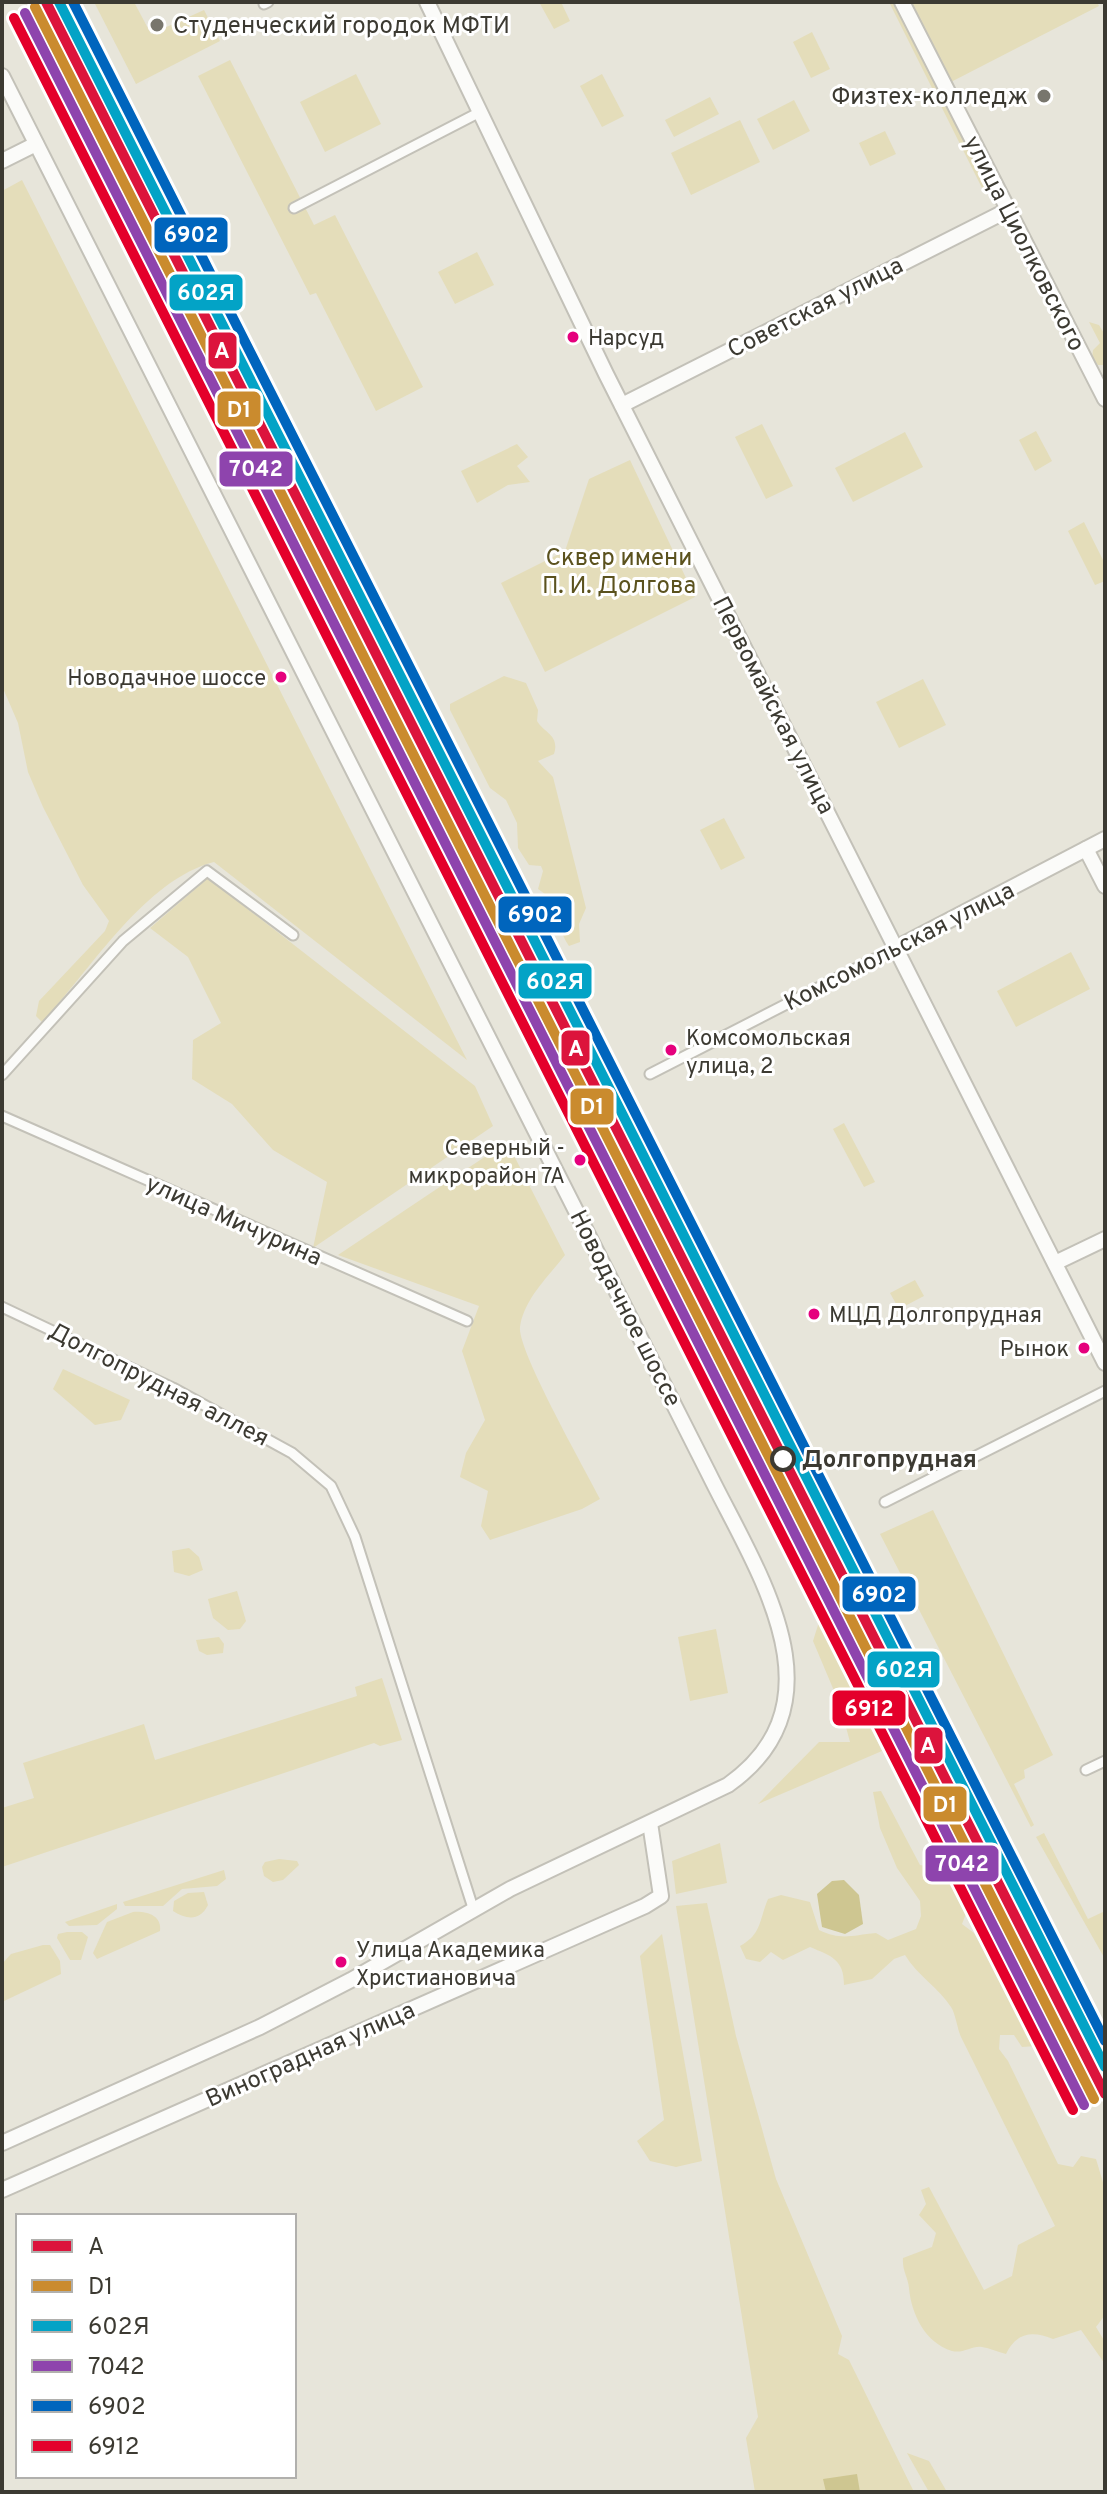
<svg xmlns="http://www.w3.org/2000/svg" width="1107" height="2494" viewBox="0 0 1107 2494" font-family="Overpass,sans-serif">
<rect width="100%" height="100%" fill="#e7e5da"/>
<g fill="#e4ddba">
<polygon points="94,2 134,2 151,34 204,10 220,41 136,84"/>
<polygon points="539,2 561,2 570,21 554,29"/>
<polygon points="889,2 897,2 993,190 985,194"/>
<polygon points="910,2 1097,2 1099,6 949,83"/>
<polygon points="812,32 830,69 811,78 793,42"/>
<polygon points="230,60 314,225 335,215 423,387 376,411 316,293 310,295 198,76"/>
<polygon points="356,74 381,124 325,152 300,102"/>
<polygon points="602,74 624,116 602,127 580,86"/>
<polygon points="710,97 719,114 674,137 665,120"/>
<polygon points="794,100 810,131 773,150 757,119"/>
<polygon points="740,120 760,162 691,195 671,153"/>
<polygon points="885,131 896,154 870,166 859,143"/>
<path d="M 22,180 L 443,1013 L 467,1060 L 214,862 C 144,880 90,971 42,1022 L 36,1016 L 39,1001 L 105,931 L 109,921 L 83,885 L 43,807 L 28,772 L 18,723 L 2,686 L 2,191 Z"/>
<polygon points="477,252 494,285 455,304 438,272"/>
<polygon points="1089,322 1099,325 1105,335 1105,365 1098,365 1092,358 1093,350 1100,343"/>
<polygon points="762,424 793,486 766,499 735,437"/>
<polygon points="1036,431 1052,461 1035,471 1019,440"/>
<polygon points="905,432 923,467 853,502 835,468"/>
<polygon points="517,444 528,457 517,466 530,482 508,485 477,503 461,471"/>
<polygon points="630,460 695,597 545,672 501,583 565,551 589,479"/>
<polygon points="1084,522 1105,564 1105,581 1095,585 1068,531"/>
<path d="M 504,676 L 526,683 L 538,710 L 537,721 C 544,733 560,735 554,754 L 538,761 L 553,777 L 586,908 L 579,924 L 580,942 L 569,946 C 554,925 565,906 538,889 L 543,871 L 541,866 L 529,865 L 518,848 L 517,823 L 506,800 L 490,788 L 450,710 L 450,704 Z"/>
<polygon points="923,679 946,725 899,748 876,702"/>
<polygon points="724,818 745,858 721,870 700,830"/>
<polygon points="208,878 475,1086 493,1126 313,1248 327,1182 273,1150 232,1104 192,1079 193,1040 221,1023 188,957 150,928"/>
<polygon points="1071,952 1090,989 1016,1027 997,991"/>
<polygon points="844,1123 875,1182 864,1187 833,1129"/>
<path d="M 507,1142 L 565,1255 C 548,1277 524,1299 520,1327 C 517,1350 586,1471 600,1499 L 582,1509 L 490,1540 L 481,1526 L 488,1491 L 460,1477 L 466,1453 L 485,1420 L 462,1351 L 479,1306 L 338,1255 Z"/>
<polygon points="915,1280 924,1296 899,1309 890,1293"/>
<polygon points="63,1369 130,1400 121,1420 95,1425 53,1389"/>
<polygon points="933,1510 1053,1755 1024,1770 1025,1778 1014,1784 1034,1825 1031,1827 880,1534"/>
<polygon points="189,1548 199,1557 203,1570 189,1576 174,1572 172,1551"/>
<polygon points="237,1591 246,1621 240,1629 228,1630 213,1618 208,1599"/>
<polygon points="819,1622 882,1751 758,1804 819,1742 850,1742 840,1705 813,1641"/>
<polygon points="716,1629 728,1693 690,1701 678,1637"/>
<polygon points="219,1637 224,1644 223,1653 207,1655 199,1651 196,1640"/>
<polygon points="382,1678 402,1740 380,1746 374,1743 2,1867 2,1808 34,1798 23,1763 144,1724 155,1760 357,1696 355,1687"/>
<path d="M 881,1791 L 920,1865 L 948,1870 L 967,1911 L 962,1924 L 974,1933 L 1036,2046 L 1022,2047 L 1014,2035 L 1000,2035 L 999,2049 L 1008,2061 L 1058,2164 L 1073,2167 L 1081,2156 L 1096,2159 L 1105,2189 L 1105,2315 L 1096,2327 L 1105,2342 L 1105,2364 L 1081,2330 L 1053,2339 C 1032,2330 1016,2333 1006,2354 C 998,2352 990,2348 982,2347 C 973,2345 963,2354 952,2351 C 925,2343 911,2313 909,2288 C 908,2277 902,2271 903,2258 L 932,2247 L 936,2233 L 919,2215 L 926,2204 L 921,2190 L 929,2187 L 984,2290 L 1012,2276 L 1018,2245 L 1055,2226 L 961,2037 C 957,2028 956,2015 951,2007 C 939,1988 917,1975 905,1955 L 894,1959 L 872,1979 L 844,1985 C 844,1959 831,1956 810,1947 L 783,1960 L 771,1952 L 760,1962 L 746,1959 L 740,1946 C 762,1934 759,1920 768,1899 L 781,1895 L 810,1902 L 819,1930 C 842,1941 852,1935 876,1933 L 888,1940 L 916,1929 L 921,1916 L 920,1901 L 897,1868 L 880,1828 L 873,1792 Z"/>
<polygon points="1044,1833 1088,1919 1105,1911 1105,1959 1036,1837"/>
<polygon points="720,1843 727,1883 676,1894 672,1861"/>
<polygon points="279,1859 297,1861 299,1865 283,1880 273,1882 264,1876 262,1867 265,1862"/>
<polygon points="224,1870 226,1879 217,1886 182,1889 163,1906 125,1906 123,1902"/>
<path d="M 204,1892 L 208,1905 C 200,1921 187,1920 173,1911 L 174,1901 L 188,1893 Z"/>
<polygon points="707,1903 736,2036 776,2179 842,2336 838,2354 849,2360 914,2492 755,2492 746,2438 758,2417 676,1906"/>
<polygon points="117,1904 117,1909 97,1925 69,1926 65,1922"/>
<path d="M 133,1912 C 146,1911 162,1915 160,1931 L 97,1959 L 93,1953 L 107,1922 Z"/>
<polygon points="67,1932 82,1932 88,1937 81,1960 70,1960 57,1938 58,1934"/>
<polygon points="662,1934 702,2161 676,2167 650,2161 637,2141 664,2120 640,1956"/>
<polygon points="43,1945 50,1945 60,1961 61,1974 2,2002 2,1964 11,1954"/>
<polygon points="907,2453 929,2461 947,2492 929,2492"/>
</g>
<g fill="#cec691">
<polygon points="844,1880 859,1895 863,1924 845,1934 822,1927 817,1894 832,1881"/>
<polygon points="857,2474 860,2492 826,2492 823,2479"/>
</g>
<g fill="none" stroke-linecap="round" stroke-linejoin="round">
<g stroke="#c3c1b8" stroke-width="13">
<g id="street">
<polyline points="264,4 268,2"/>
<polyline points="294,208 480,112"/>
<polyline points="650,1074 896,948"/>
<polyline points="2,1075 123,941 207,871 293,935"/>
<polyline points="2,1116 467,1321"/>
<polyline points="2,1307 173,1388 292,1453 331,1486 355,1537 473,1908"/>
<polyline points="885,1502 1105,1391"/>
<polyline points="1086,1770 1105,1761"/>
</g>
</g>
<g stroke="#c3c1b8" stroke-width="18">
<g id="secondary">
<polyline points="427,2 606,374 1105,1363"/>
<polyline points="902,2 1105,399"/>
<path d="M 2,76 L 709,1474 C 756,1570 847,1701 728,1785 L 510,1889 L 351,1980 L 260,2027 L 2,2143"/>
<polyline points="2,161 36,144"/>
<polyline points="622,405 1008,210"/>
<polyline points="1086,849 1105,886"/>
<polyline points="896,948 1105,839"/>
<polyline points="1055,1263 1105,1239"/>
<polyline points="2,2190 645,1906 661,1896 650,1823"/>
</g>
</g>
<use href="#street" stroke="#fbfbf9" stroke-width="9"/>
<use href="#secondary" stroke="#fbfbf9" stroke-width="14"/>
<g stroke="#fff" stroke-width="16">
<polyline id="rail-1" points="46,2 1105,2094"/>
</g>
<g stroke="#fff" stroke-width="16">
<polyline id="rail-2" points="35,7 1094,2099"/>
</g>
<g stroke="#fff" stroke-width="16">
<polyline id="rail-3" points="59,2 1105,2067"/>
</g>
<g stroke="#fff" stroke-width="16">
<polyline id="rail-4" points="25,13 1084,2105"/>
</g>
<g stroke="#fff" stroke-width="16">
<polyline id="rail-5" points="73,2 1105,2041"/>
</g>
<g stroke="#fff" stroke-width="16">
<polyline id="rail-6" points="14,18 1073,2110"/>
</g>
<use href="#rail-1" stroke="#dc143c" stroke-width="10"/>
<use href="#rail-2" stroke="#ca8b2e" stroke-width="10"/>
<use href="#rail-3" stroke="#03a3c6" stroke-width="10"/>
<use href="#rail-4" stroke="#8e44ad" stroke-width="10"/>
<use href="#rail-5" stroke="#0065bd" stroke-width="10"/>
<use href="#rail-6" stroke="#e4002b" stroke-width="10"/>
</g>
<g fill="#78766d" stroke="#fff" stroke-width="3">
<circle cx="157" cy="25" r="8"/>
<circle cx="1044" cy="96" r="8"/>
</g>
<g fill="#e5007d" stroke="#fff" stroke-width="3">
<circle cx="573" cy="337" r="7"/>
<circle cx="281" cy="677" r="7"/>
<circle cx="671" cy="1050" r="7"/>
<circle cx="580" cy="1160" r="7"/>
<circle cx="814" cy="1314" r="7"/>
<circle cx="1084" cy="1348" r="7"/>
<circle cx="341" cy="1962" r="7"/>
</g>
<circle fill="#fff" stroke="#3c3a32" stroke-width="4" cx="783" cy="1459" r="11"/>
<g text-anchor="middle" stroke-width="6" stroke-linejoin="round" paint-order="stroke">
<g font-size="22" fill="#3c3a32" stroke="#fff" text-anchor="start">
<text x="588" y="345">Нарсуд</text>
<text x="266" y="685" text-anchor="end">Новодачное шоссе</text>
<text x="686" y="1045">Комсомольская<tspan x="686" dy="28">улица, 2</tspan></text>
<text x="565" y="1155" text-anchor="end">Северный -<tspan x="565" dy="28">микрорайон 7А</tspan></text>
<text x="829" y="1322">МЦД Долгопрудная</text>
<text x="1069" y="1356" text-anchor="end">Рынок</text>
<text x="356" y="1957">Улица Академика<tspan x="356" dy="28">Христиановича</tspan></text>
</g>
<g font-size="24" fill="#3c3a32" stroke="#fff" text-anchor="start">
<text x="173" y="33">Студенческий городок МФТИ</text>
<text x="1028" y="104" text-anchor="end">Физтех-колледж</text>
</g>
<g font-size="24" fill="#3c3a32" stroke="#fff">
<text transform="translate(1025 243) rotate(63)" y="8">улица Циолковского</text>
<text transform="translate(815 307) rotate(-27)" y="8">Советская улица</text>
<text transform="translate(774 705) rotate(63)" y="8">Первомайская улица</text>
<text transform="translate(899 946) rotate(-27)" y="8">Комсомольская улица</text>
<text transform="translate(234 1220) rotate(24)" y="8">улица Мичурина</text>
<text transform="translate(626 1308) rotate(63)" y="8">Новодачное шоссе</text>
<text transform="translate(159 1384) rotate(27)" y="8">Долгопрудная аллея</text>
<text transform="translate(310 2054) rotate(-24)" y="8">Виноградная улица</text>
</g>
<g font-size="24" fill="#5b521e" stroke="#fff">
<text x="619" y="565">Сквер имени<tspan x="619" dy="28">П. И. Долгова</tspan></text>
</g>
<g font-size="24" font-weight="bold" fill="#3c3a32" stroke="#fff" text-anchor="start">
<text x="802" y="1467">Долгопрудная</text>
</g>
</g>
<g stroke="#fff" stroke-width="3">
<rect x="153" y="216" width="76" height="38" rx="8" fill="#0065bd"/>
<rect x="168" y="273" width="76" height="39" rx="8" fill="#03a3c6"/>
<rect x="207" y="331" width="31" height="39" rx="8" fill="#dc143c"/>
<rect x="216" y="390" width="46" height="38" rx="8" fill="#ca8b2e"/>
<rect x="218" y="450" width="76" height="38" rx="8" fill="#8e44ad"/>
<rect x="497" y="895" width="76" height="39" rx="8" fill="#0065bd"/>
<rect x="517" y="962" width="76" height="38" rx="8" fill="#03a3c6"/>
<rect x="560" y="1029" width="31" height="38" rx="8" fill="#dc143c"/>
<rect x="569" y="1087" width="46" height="39" rx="8" fill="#ca8b2e"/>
<rect x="841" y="1575" width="76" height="38" rx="8" fill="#0065bd"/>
<rect x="866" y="1650" width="75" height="39" rx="8" fill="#03a3c6"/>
<rect x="831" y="1689" width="76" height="38" rx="8" fill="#e4002b"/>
<rect x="913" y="1726" width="31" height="39" rx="8" fill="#dc143c"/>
<rect x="922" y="1785" width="46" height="38" rx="8" fill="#ca8b2e"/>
<rect x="924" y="1844" width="76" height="39" rx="8" fill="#8e44ad"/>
</g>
<g font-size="22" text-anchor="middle" font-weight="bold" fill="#fff">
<text x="191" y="242">6902</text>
<text x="206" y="300">602Я</text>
<text x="222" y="358">A</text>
<text x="239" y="417">D1</text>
<text x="256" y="476">7042</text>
<text x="535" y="922">6902</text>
<text x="555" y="989">602Я</text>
<text x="576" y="1056">A</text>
<text x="592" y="1114">D1</text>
<text x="879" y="1602">6902</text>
<text x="904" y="1677">602Я</text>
<text x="869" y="1716">6912</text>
<text x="928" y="1753">A</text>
<text x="945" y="1812">D1</text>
<text x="962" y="1871">7042</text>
</g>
<rect width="1107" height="2494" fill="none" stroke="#3c3a32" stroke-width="8"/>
<rect x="16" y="2214" width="280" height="264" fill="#ffffff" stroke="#b1b0ad" stroke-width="2"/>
<rect x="32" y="2240" width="40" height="12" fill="#dc143c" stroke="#b1b0ad" stroke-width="2"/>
<text x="88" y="2254" font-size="24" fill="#3c3a32">A</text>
<rect x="32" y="2280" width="40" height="12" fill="#ca8b2e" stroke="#b1b0ad" stroke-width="2"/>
<text x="88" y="2294" font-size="24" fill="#3c3a32">D1</text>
<rect x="32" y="2320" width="40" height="12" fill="#03a3c6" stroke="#b1b0ad" stroke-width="2"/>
<text x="88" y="2334" font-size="24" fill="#3c3a32">602Я</text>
<rect x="32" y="2360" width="40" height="12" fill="#8e44ad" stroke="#b1b0ad" stroke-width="2"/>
<text x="88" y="2374" font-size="24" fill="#3c3a32">7042</text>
<rect x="32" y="2400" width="40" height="12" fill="#0065bd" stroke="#b1b0ad" stroke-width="2"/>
<text x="88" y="2414" font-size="24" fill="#3c3a32">6902</text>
<rect x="32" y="2440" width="40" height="12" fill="#e4002b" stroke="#b1b0ad" stroke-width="2"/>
<text x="88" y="2454" font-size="24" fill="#3c3a32">6912</text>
</svg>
